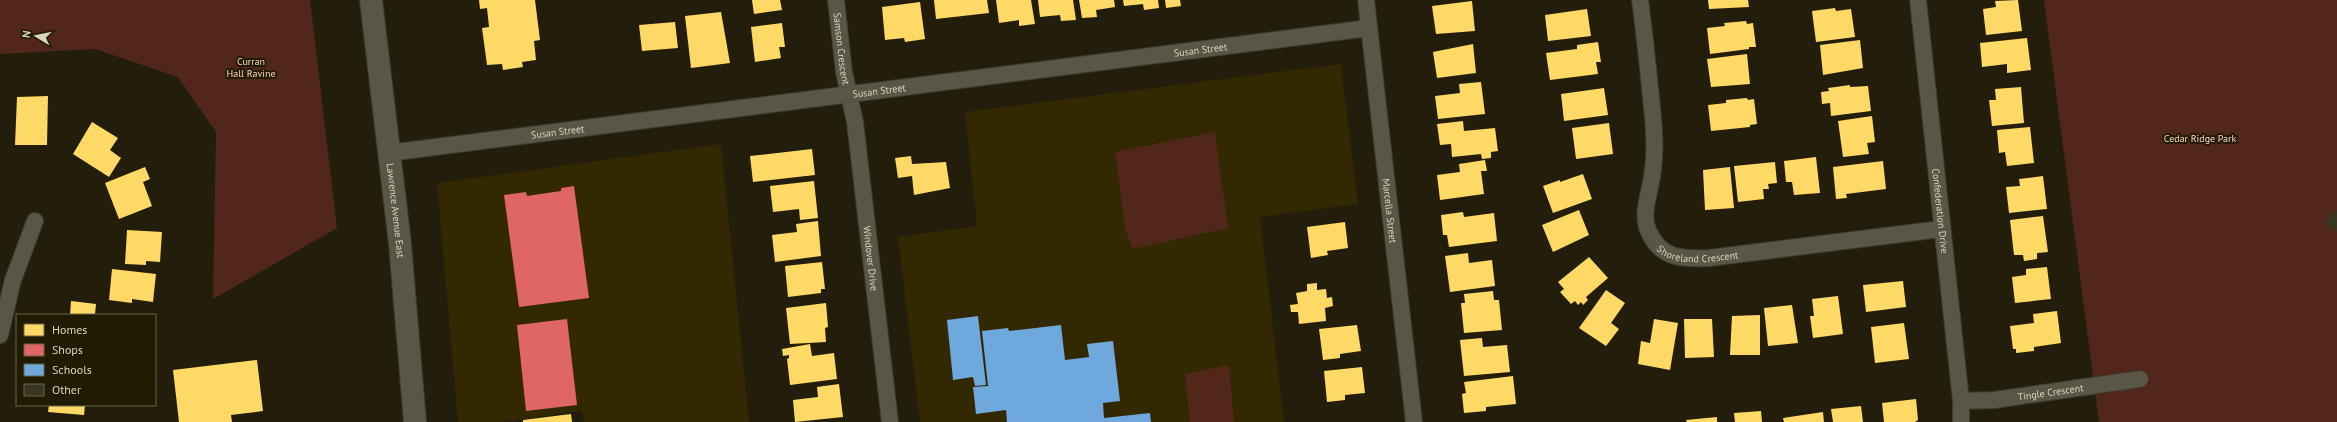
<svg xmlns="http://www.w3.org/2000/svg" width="2337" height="422" viewBox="0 0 2337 422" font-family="'PT Sans',sans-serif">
<rect width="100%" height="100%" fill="#231e0b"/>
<g fill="#322801">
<polygon points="1341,64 1358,204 1260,217 1284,422 920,422 898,237 977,226 965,112"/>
<polygon points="721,144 749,422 584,422 582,411 501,422 458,422 437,183"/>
</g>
<g fill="#51271b">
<polygon points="0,0 310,0 337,228 213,299 216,132 178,77 95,49 0,54"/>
<polygon points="2044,0 2337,0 2337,422 2099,422"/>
<polygon points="1215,132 1228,228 1133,249 1125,229 1115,152"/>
<polygon points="1229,365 1234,422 1190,422 1185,374"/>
</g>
<g fill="#ffd966">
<polygon points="479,0 535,0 540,40 534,41 536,60 522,62 523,67 503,70 502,64 487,65 482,28 489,27 487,8 480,9"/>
<polygon points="752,0 780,0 782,10 754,14"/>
<polygon points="934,0 987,0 989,13 936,19"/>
<polygon points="996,0 1031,0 1035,24 1019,26 1019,20 999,23"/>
<polygon points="1038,0 1073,0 1076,20 1061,21 1060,15 1040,17"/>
<polygon points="1079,0 1114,0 1115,7 1096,10 1097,17 1082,18"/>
<polygon points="1123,0 1158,0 1159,8 1144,10 1143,4 1124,6"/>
<polygon points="1165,0 1180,0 1181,6 1166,8"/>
<polygon points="1708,0 1748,0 1749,7 1709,9"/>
<polygon points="2018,0 2022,31 1986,35 1983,9 1996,7 1995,1"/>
<polygon points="1472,1 1475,31 1436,34 1432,6"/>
<polygon points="920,2 925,39 905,42 904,38 885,40 882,7"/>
<polygon points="1835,8 1836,11 1851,9 1855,37 1816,42 1812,11"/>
<polygon points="1587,9 1591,36 1548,41 1545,15"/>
<polygon points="721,12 730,63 691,68 685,16"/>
<polygon points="1746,21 1747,24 1753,23 1756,47 1749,47 1749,49 1710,54 1707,28 1725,26 1724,23"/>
<polygon points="675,22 678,48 642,51 639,25"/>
<polygon points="782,23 785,47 779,47 781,58 755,62 751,27"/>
<polygon points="2027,38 2031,70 2007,73 2007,64 1982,67 1980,43"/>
<polygon points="1860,40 1863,68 1823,75 1820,45"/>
<polygon points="1598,42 1601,62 1596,62 1598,74 1550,80 1546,53 1577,49 1577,45"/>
<polygon points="1473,44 1476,73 1437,78 1433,52"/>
<polygon points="1747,54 1750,84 1711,87 1707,59"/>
<polygon points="1481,82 1485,114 1438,119 1435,96 1460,93 1459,84"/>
<polygon points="1850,85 1850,87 1868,86 1871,111 1831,116 1830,103 1822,104 1821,92 1829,91 1828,88"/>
<polygon points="2021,87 2024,123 1992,126 1989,100 1996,100 1995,89"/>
<polygon points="1604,88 1608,115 1564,121 1561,94"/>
<polygon points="48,96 47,145 15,145 17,97"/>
<polygon points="1747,98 1748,100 1754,99 1757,124 1750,125 1750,127 1711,131 1708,105 1726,103 1726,100"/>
<polygon points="1872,116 1875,142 1867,143 1869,154 1843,157 1838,121"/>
<polygon points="1463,121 1464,131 1495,128 1498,151 1491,152 1491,158 1482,159 1481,154 1452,157 1451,144 1440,145 1437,124"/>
<polygon points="92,122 118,138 110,150 121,158 109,177 73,154"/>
<polygon points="1609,123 1613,154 1576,159 1572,128"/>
<polygon points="2030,127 2034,163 2007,166 2005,152 1999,153 1997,130"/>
<polygon points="812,149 815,175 753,182 750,156"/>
<polygon points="911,156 912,164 946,162 950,188 914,195 912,176 898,178 895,158"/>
<polygon points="1816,157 1820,193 1794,195 1792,182 1786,182 1784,161"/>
<polygon points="1485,160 1487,171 1481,171 1484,194 1440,200 1437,175 1460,172 1459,164"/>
<polygon points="1883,161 1886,189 1846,194 1847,198 1836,199 1833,167"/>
<polygon points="1775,162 1777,183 1768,184 1769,189 1763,189 1764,199 1738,202 1734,166"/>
<polygon points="145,167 150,179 143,182 152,206 119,219 105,183"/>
<polygon points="1730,167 1734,208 1705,210 1703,170"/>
<polygon points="1583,174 1592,199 1553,213 1543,186 1560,180 1560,182"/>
<polygon points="2043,176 2047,209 2009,213 2006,187 2020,186 2019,179"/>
<polygon points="814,181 818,218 800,220 799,209 773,212 770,186"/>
<polygon points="1579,210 1589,235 1553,252 1542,225"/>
<polygon points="1463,212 1464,217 1494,213 1497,241 1449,247 1447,235 1443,235 1441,215"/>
<polygon points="2043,216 2048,252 2037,253 2037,259 2024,261 2023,255 2014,255 2010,220"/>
<polygon points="818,221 821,256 775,262 772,235 797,232 796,224"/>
<polygon points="1345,222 1348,248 1327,251 1328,255 1311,258 1307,227"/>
<polygon points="127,230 162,232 160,262 146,261 146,265 125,264"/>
<polygon points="1468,253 1469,263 1492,260 1495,286 1450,292 1445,256"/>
<polygon points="1589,257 1608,278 1586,297 1588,300 1583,305 1581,302 1578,305 1575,301 1571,304 1560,292 1564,289 1558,282"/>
<polygon points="822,262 825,289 821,289 821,293 788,297 785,266"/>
<polygon points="2047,267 2051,299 2015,303 2012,277 2026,275 2026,269"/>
<polygon points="112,269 156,274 153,302 132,299 132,303 109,300"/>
<polygon points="1903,281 1906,307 1866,312 1863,285"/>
<polygon points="1317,283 1317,290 1326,289 1327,298 1332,297 1333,306 1325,308 1326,321 1299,324 1298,312 1291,312 1290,305 1298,304 1296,293 1307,291 1307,284"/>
<polygon points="1606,290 1625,303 1611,323 1619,329 1606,346 1579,328"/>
<polygon points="1493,291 1494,300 1499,300 1502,330 1464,333 1461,303 1465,303 1464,294"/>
<polygon points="1838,296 1843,334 1813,338 1810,316 1814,316 1812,299"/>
<polygon points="71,301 96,304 95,314 99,315 70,315"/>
<polygon points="826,303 828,327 825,328 826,342 790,344 786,308"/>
<polygon points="1792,305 1798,343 1768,346 1764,308"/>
<polygon points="2057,311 2061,343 2034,347 2034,351 2016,353 2016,349 2013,349 2010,326 2034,323 2033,314"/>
<polygon points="1760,315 1760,355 1730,355 1732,316"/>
<polygon points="1654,319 1678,323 1670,370 1638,364 1641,341 1650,343"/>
<polygon points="1684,319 1712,319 1714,357 1685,358"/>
<polygon points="1904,323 1909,359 1875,363 1871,327"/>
<polygon points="1357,325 1361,351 1340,354 1340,358 1323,360 1319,329"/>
<polygon points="1482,338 1483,347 1507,345 1510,372 1464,376 1460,340"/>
<polygon points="810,344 812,356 834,353 837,379 790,385 787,359 789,358 789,355 783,356 782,349"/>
<polygon points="257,360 263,411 231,415 232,422 179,422 173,370"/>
<polygon points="1362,367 1365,393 1345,395 1345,400 1327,402 1324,371"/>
<polygon points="1513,376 1516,404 1486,407 1486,411 1464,413 1462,394 1466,393 1464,382"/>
<polygon points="839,384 843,417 795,422 793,400 818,397 817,387"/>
<polygon points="1916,399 1918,420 1915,422 1884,422 1882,403"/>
<polygon points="49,405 85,405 84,415 48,412"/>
<polygon points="1861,406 1863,422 1833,422 1831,409"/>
<polygon points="1761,411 1762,422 1735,422 1734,413"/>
<polygon points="1823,412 1824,422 1784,422 1783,418"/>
<polygon points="571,414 572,422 523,422 523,420"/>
<polygon points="1717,417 1717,422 1687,422 1686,420"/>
</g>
<g fill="#e06666">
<polygon points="574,186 589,298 519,307 504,195 526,192 527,196 561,191 561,188"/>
<polygon points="567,319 577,405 526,411 517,325"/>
</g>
<g fill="#6fa8dc">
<polygon points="978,316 986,385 975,386 973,377 953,380 947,320"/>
<polygon points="1061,325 1065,360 1089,357 1087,344 1113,341 1120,401 1103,403 1104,418 1150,413 1151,422 1007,422 1006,410 976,414 973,387 988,386 982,331 1008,328 1009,331"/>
</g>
<polygon fill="#383623" points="2337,209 2337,232 2325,222"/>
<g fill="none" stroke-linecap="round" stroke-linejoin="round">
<g stroke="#3e3a2c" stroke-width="18">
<g id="street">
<path id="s1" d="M 836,0 L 844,72 L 855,122 L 890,422"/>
<path id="s2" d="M 1366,0 L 1414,422"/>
<path id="s3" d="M 1640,0 C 1644,29 1647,59 1650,88 C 1653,117 1657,147 1652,176 C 1650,193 1641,213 1648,230 C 1660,259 1681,259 1709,258 L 1941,229"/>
<path id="s4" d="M 1918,0 L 1961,401 L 1961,422"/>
<path id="s5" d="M 388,153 L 1369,28"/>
<polyline points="0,335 13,280 35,221"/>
<path id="s6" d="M 1961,401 L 1994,400 L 2140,379"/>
</g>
</g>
<g stroke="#3e3a2c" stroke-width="24">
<g id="secondary">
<path id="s7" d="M 371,0 L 400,244 L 415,422"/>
</g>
</g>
<use href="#street" stroke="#5a5646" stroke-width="16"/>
<use href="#secondary" stroke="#5a5646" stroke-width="22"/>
</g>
<g text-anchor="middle" stroke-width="4" stroke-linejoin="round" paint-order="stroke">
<g font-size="10" fill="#dad4bb" stroke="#211b04">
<text dy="4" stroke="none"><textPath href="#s1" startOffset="49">Samson Crescent</textPath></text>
<text dy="4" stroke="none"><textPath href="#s5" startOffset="819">Susan Street</textPath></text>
<text dy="4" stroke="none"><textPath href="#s5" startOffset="495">Susan Street</textPath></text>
<text dy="4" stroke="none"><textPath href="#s5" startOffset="171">Susan Street</textPath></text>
<text dy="4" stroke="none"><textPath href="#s7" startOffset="212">Lawrence Avenue East</textPath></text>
<text dy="4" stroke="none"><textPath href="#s2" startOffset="212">Marcella Street</textPath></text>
<text dy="4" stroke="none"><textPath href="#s4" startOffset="212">Confederation Drive</textPath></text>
<text dy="4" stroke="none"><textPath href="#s3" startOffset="293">Shoreland Crescent</textPath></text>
<text dy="4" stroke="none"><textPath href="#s1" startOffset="261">Windover Drive</textPath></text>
<text dy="4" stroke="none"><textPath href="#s6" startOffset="90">Tingle Crescent</textPath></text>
</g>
<g font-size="10" fill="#fed3c8" stroke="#211b04">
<text x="251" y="65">Curran<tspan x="251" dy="12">Hall Ravine</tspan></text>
<text x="2200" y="142">Cedar Ridge Park</text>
</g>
</g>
<rect x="16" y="314" width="140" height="92" fill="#211b04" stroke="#6b654d"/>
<rect x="24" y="324" width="20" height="12" fill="#ffd966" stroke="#6b654d"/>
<text x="52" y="334" font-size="12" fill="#dad4bb">Homes</text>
<rect x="24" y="344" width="20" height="12" fill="#e06666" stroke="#6b654d"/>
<text x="52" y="354" font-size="12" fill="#dad4bb">Shops</text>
<rect x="24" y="364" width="20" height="12" fill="#6fa8dc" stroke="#6b654d"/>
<text x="52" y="374" font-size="12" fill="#dad4bb">Schools</text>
<rect x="24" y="384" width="20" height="12" fill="#383623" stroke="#6b654d"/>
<text x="52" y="394" font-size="12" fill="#dad4bb">Other</text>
<g transform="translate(36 36) rotate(280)" stroke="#211b04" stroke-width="3" paint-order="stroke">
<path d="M0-3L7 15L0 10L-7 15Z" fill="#dad4bb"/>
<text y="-6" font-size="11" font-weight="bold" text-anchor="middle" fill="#dad4bb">N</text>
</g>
</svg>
